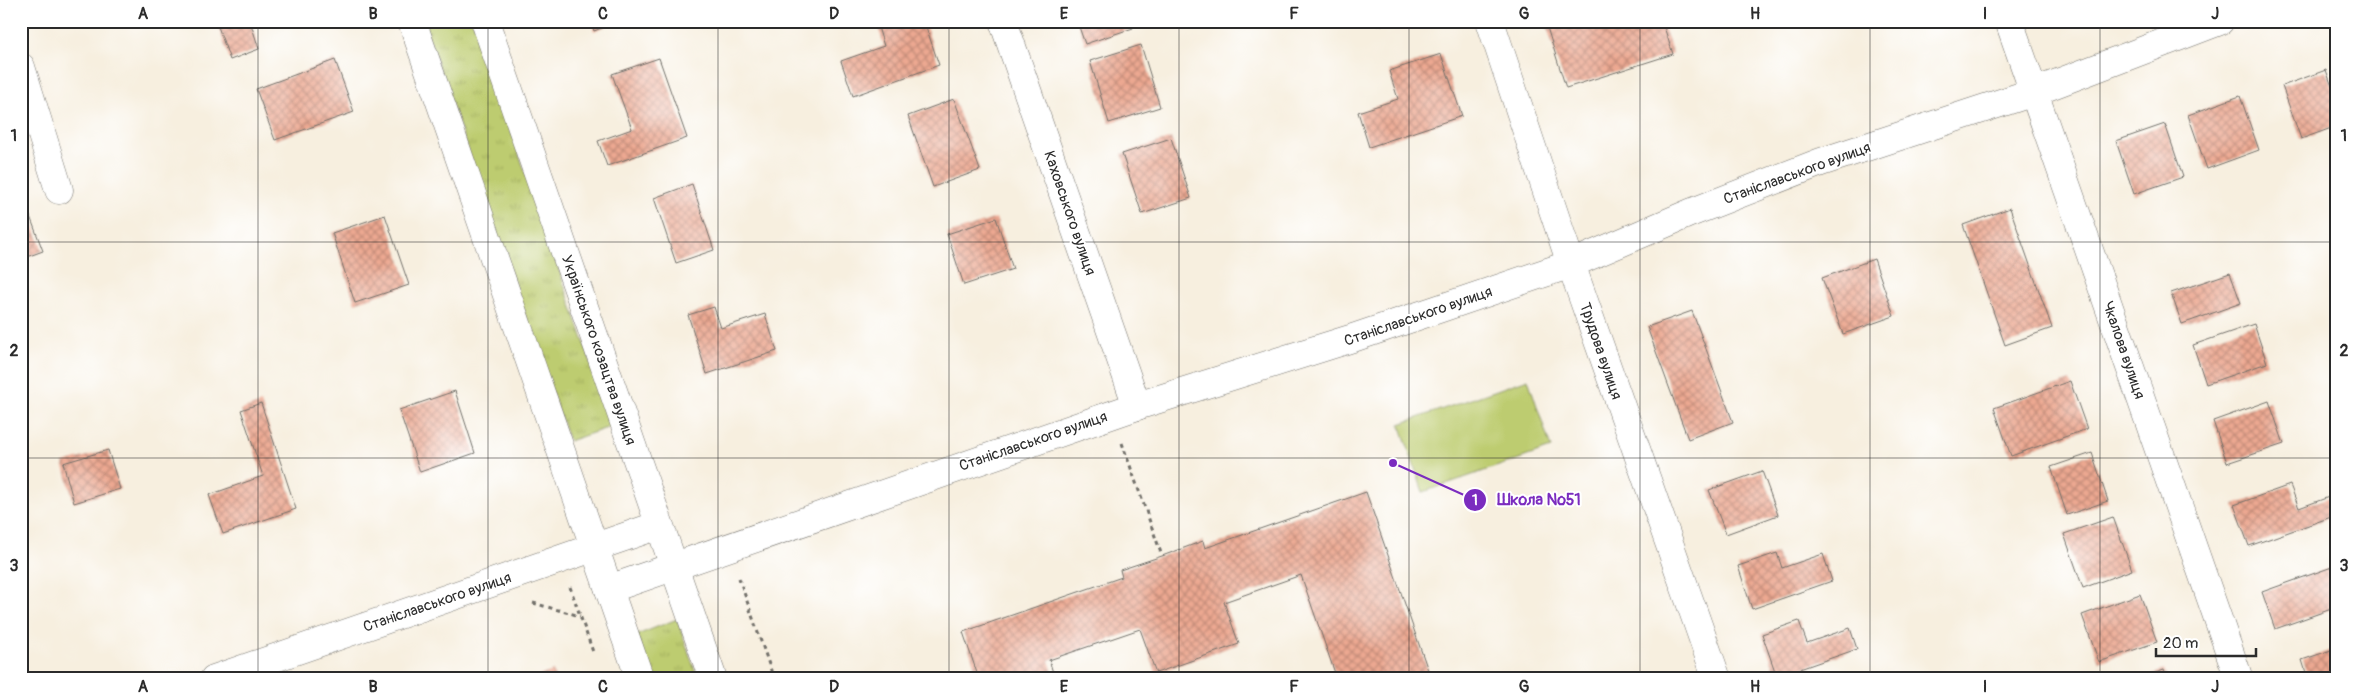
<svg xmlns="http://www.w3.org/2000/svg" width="2358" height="700" viewBox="0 0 2358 700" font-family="Pangolin,sans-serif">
<defs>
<pattern id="grass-tufts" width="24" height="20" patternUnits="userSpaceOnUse" patternTransform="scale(1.25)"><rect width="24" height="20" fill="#bdcc6f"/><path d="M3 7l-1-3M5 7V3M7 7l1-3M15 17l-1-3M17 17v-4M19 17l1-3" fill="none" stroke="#a3af60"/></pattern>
<pattern id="building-cross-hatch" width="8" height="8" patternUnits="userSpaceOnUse" patternTransform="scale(1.25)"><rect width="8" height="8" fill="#eca891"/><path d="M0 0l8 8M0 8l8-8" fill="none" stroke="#bf8977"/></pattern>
</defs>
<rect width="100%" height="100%" fill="#fff"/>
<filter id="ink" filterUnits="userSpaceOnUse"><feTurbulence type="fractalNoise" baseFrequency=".02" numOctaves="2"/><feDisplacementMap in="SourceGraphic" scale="10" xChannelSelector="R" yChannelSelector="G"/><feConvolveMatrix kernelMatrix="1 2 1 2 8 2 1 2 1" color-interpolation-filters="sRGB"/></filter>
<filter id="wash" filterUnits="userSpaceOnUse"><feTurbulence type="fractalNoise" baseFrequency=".0096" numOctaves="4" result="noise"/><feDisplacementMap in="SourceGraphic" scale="20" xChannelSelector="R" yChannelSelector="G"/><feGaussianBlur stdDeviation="1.12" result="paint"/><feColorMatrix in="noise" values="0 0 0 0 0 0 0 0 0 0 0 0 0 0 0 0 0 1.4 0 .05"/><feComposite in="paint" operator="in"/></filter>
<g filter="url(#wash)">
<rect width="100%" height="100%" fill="#f7efdf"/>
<g fill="url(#grass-tufts)" stroke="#747c4d">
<polygon points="423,21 473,21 613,426 569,441"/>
<polygon points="677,619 698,679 652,679 637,635"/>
</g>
<polygon fill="#bdcc6f" stroke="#747c4d" points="1528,379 1551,448 1423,492 1400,424"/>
<g id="blocks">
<g fill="url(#building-cross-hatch)">
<polygon points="216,21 250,21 259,49 230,60"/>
<polygon points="591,21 619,21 594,31"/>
<polygon points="876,21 924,21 939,65 853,96 841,61 884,46"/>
<polygon points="1077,21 1131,21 1133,28 1085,44"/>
<polygon points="1376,21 1391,21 1391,22 1378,26"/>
<polygon points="1545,21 1662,21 1673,54 1566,88"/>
<polygon points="1141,45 1160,107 1109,123 1090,61"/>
<polygon points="1441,54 1462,116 1369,147 1358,112 1398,99 1389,71"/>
<polygon points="659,58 687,138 607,166 598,141 632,129 612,74"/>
<polygon points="335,60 354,112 275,140 256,89"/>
<polygon points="2326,70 2337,100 2337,126 2301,139 2282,86"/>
<polygon points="2240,96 2259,150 2207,169 2188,115"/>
<polygon points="954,99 980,170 933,187 908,116"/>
<polygon points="2165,124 2183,177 2134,194 2116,141"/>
<polygon points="1171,138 1191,198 1142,214 1122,154"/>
<polygon points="692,184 714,250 676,263 654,198"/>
<polygon points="2010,208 2052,328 2005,345 1963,225"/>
<polygon points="28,211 43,251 21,259 21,213"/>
<polygon points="385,215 409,285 355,303 332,233"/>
<polygon points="996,218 1013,269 964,285 947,234"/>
<polygon points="1874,259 1894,316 1843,334 1822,278"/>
<polygon points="2230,273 2241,303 2182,324 2171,293"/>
<polygon points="714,307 721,328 765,314 777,351 707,374 688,315"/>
<polygon points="1692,311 1733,422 1688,439 1647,327"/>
<polygon points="2254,324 2267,363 2206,384 2193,345"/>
<polygon points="2070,381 2087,429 2011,456 1994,408"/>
<polygon points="455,391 475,453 420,472 399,410"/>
<polygon points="2269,401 2284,444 2227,463 2213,421"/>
<polygon points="261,403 296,509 223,534 209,495 263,476 241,410"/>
<polygon points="108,450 120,489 74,503 63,463"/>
<polygon points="2092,453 2108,501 2067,515 2051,467"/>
<polygon points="1762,471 1778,515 1726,534 1709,490"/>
<polygon points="2290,485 2299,508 2337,494 2337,515 2249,546 2234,505"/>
<polygon points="1366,492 1430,676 1421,679 1337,679 1301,575 1224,602 1239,644 1156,673 1140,629 1049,660 1055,679 979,679 963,632 1122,577 1120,570 1162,556 1203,541 1205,548"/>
<polygon points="2113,517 2132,570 2083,588 2064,534"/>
<polygon points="1777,553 1782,568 1823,554 1832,581 1752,609 1738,566"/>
<polygon points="2332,567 2337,582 2337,607 2275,629 2262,592"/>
<polygon points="2140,594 2157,642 2099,662 2082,615"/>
<polygon points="1799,621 1807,643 1850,628 1857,649 1777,677 1762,634"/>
<polygon points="2337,648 2337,679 2308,679 2302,660"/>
<polygon points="2164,670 2167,679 2139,679"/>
<polygon points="553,671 555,679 532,679 532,678"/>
</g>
</g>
</g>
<g filter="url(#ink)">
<use href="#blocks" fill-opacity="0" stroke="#72706a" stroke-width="1"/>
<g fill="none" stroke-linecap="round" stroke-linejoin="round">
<g stroke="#72706a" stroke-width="29">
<g id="minor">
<polyline points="412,21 640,679"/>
<polyline points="485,21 713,679"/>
<polyline points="1003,21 1137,406"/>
<polyline points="1490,21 1571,264 1717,679"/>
<polyline points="2009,21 2239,679"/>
<polyline points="21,67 59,190"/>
<polyline points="609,589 1137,406 1353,338 1571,264 1690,213 1821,162 2034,92 2220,21"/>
<polyline points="214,679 659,525"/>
</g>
</g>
<g stroke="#72706a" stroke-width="3" stroke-dasharray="4 4" stroke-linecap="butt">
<polyline points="1122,443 1162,556"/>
<polyline points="739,578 774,679"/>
<polyline points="570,587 593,652"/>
<polyline points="533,603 580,616"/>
</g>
<use href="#minor" stroke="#fff" stroke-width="28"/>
</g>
</g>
<path fill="none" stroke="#2b2b2b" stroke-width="1" stroke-opacity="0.55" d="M 258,21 L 258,679M 488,21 L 488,679M 718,21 L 718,679M 949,21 L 949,679M 1179,21 L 1179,679M 1409,21 L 1409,679M 1640,21 L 1640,679M 1870,21 L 1870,679M 2100,21 L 2100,679M 21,242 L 2337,242M 21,458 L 2337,458"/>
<g text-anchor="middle" stroke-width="4" stroke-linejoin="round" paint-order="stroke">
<g font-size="15" fill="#2b2b2b" stroke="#fff">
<text transform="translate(1797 173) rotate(-20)" y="5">Станіславського вулиця</text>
<text transform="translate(1070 213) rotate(71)" y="5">Каховського вулиця</text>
<text transform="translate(1418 316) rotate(-19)" y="5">Станіславського вулиця</text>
<text transform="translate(599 350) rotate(71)" y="5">Українського козацтва вулиця</text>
<text transform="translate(2124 350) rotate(71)" y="5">Чкалова вулиця</text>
<text transform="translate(1601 351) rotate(71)" y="5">Трудова вулиця</text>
<text transform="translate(1033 441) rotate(-19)" y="5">Станіславського вулиця</text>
<text transform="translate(437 602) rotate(-19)" y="5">Станіславського вулиця</text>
</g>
</g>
<path fill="none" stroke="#7b2cbf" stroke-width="2" d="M1393 463L1475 500"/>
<g fill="#7b2cbf" stroke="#fff" stroke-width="2">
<circle cx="1393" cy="463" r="5"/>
<circle cx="1475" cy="500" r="12"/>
</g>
<g font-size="15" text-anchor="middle" font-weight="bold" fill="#fff">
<text x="1475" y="505">1</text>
</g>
<g font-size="16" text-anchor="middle" font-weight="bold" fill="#7b2cbf" stroke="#fff" stroke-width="4" stroke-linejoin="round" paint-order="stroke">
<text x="1539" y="505">Школа №51</text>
</g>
<rect width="2358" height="700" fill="none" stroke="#fff" stroke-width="55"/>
<path d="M2156 648v8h100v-8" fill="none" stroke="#2b2b2b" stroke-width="2.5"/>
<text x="2163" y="648" font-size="15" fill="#2b2b2b" stroke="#ffffff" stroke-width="4" paint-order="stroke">20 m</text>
<rect x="28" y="28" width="2302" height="644" fill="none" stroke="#2b2b2b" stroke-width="2"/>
<g font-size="16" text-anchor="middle" font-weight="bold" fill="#2b2b2b">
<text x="143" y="19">A</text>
<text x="373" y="19">B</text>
<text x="603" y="19">C</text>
<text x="834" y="19">D</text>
<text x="1064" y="19">E</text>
<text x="1294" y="19">F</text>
<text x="1524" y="19">G</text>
<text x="1755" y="19">H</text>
<text x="1985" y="19">I</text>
<text x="2215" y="19">J</text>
<text x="14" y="141">1</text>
<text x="2344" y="141">1</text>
<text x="14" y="356">2</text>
<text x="2344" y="356">2</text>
<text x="14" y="571">3</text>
<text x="2344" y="571">3</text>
<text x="143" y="692">A</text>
<text x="373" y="692">B</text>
<text x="603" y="692">C</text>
<text x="834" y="692">D</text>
<text x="1064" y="692">E</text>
<text x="1294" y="692">F</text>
<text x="1524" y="692">G</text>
<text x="1755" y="692">H</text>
<text x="1985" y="692">I</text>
<text x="2215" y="692">J</text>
</g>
</svg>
